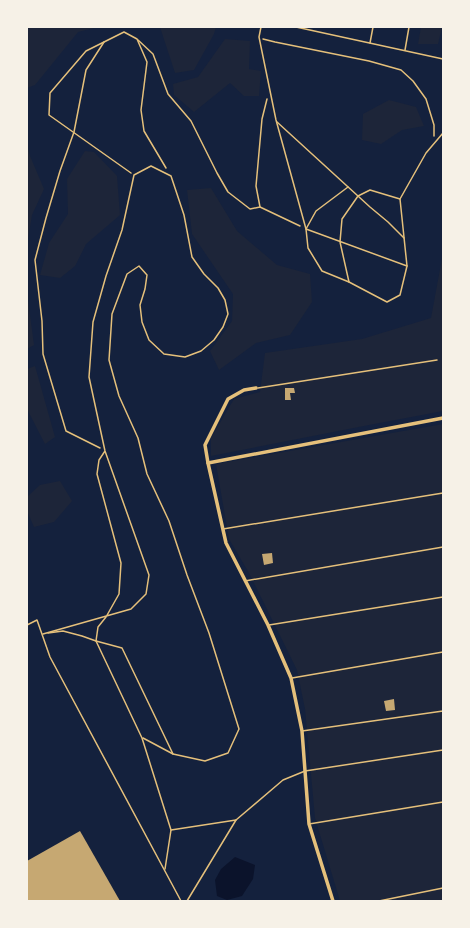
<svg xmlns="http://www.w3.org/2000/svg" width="470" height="928" viewBox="0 0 470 928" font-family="Rubik,sans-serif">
<rect width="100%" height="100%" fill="#14213d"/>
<g fill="#1d2539">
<polygon points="27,27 98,27 78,32 35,85 27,88"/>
<polygon points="160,27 216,27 214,34 194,70 175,73"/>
<polygon points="421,27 442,27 438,44 418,44"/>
<polygon points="225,39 250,41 249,69 261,71 259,96 244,96 230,83 194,112 174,95 173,84 198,77"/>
<polygon points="389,100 416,107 424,126 402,130 381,144 362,140 363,114"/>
<polygon points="27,144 30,156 44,189 32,215 28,239 28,300 34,345 27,349"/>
<polygon points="85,151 94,152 117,176 120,215 86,244 75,266 60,278 40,275 49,243 68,214 67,179"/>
<polygon points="211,188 237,231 277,265 310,274 312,302 290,335 256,343 219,370 210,351 232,321 233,294 192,234 187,190"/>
<polygon points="443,253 443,411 369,425 211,456 211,438 234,399 260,392 265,353 362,339 431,318"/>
<polygon points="35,366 55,437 45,444 27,409 27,369"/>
<polygon points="443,424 443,901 340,901 315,818 305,709 297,670 249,573 229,539 216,464"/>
<polygon points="60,481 72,501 54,522 34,527 27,511 27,497 40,485"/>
</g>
<polygon fill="#0b132b" points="235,857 255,865 253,879 242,896 227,900 217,896 215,880 221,869"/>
<g fill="#c6a872">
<polygon points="285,388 294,388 295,393 290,393 291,400 285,400"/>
<polygon points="272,553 273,563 264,565 262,554"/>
<polygon points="394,699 395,710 386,711 384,701"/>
<polygon points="80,831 120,901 27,901 27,861"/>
</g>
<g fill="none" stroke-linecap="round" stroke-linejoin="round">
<g stroke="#e5c07b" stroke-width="1.5">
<polyline points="263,39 275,42 369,61 401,70 413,81 426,99 434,125 434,136"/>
<polyline points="138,40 153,54 168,94 191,121 217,173 228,192 250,209 260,207"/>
<polyline points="267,99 262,119 256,186 260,207 300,226"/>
<polyline points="131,173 49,115 50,93 86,51 124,32 137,39 147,62 141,110 144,131 166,168"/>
<polyline points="100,448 66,431 43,354 42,321 35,260 46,218 60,171 74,132 86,70 104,42"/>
</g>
<g stroke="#e5c07b" stroke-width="1.5">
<polyline points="261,27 259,37 276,120 306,229 407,266 400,295 387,302 349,282 340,242 342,219 358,196 370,190 400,199"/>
<polyline points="296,27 443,59"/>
<polyline points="370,43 373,27"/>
<polyline points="405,50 409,27"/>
<polyline points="277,122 370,207 388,222 404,238"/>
<polyline points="348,187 316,211 306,229 308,248 322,271 349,282"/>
<polyline points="407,266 400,199 426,153 443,133"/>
<polyline points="258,388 437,360"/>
<polyline points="223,529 443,493"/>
<polyline points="245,581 443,547"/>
<polyline points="27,625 37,620 50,657 181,901"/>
<polyline points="269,625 443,597"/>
<polyline points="48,633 63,631 82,636 96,641 142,738 171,830 165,869"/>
<polyline points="43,634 131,609 146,594 149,575 105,451 89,377 93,322 106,276 122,230 134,175 151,166 171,176 184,215 192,257 204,274 218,288 225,300 228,314 223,327 214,340 201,351 185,357 164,354 149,340 142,322 140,305 145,289 147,275 139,266 127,274 112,314 109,360 119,396 138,438 147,474 169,521 187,575 209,633 239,729 228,753 205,761 173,754 122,648 96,641 98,627 106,617 119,594 121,563 97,474 99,460 105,451"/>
<polyline points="292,678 443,652"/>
<polyline points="302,731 443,711"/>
<polyline points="143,738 173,754"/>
<polyline points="309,824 443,802"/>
<polyline points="171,830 236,820"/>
<polyline points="187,901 236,820 283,780 305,771 443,750"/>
<polyline points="379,901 443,888"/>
</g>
<g stroke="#e5c07b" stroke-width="3.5">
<polyline points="208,463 205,445 228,399 244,390 256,388"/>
<polyline points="333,901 309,824 302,731 291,678 268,625 226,543 208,463 443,418"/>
</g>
</g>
<rect width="470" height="928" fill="none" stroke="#f6f1e7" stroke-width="56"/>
</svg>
